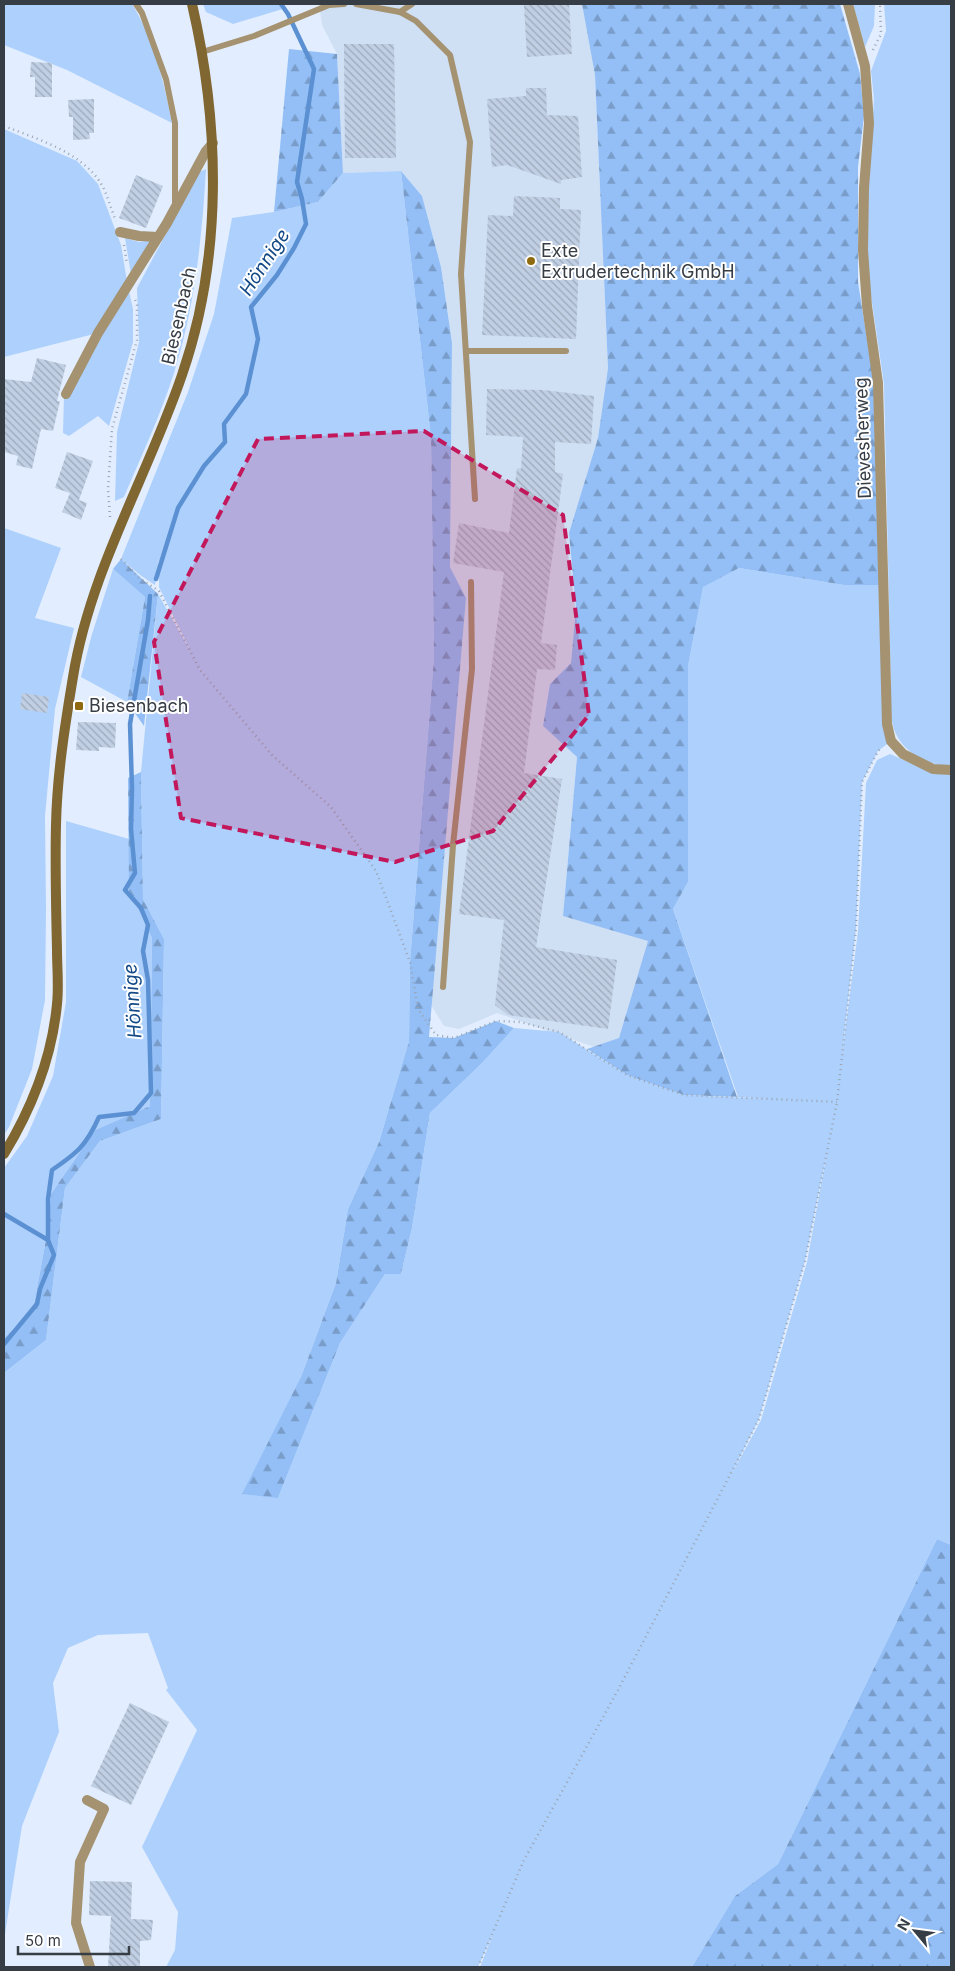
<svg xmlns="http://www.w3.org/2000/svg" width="955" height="1971" viewBox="0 0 955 1971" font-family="Inter,sans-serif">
<defs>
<pattern id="forest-firs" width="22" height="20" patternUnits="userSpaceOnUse" patternTransform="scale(1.25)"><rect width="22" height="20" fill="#93bff6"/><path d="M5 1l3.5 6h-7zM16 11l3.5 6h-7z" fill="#799cc9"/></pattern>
<pattern id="building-back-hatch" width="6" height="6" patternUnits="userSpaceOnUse" patternTransform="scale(1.25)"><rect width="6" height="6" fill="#c0cfe3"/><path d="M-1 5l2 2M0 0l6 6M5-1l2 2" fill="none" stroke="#9da9ba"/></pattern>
</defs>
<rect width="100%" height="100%" fill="#e2eeff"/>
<polygon fill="#cfdff4" points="319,4 582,4 595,75 608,368 598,438 569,533 576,608 571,663 550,684 543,726 577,757 563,916 649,940 619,1039 594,1047 497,1013 459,1029 444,1026 431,1005 466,598 450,567 452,343 441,267 422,196 401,171 343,173 337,54 322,25"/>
<g fill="#aed0fd" fill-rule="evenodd">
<path d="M 4,4 L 132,4 C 154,40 164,82 172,123 L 67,70 L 4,45 Z"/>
<polygon points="203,4 283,4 286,8 233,24 206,12"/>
<polygon points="853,4 875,4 874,26 865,47"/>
<path d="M 884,4 L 951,4 L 951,767 C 926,764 901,753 893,726 C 890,715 891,701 891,690 L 884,384 L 870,289 L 866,230 L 874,99 L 871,71 L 886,31 Z"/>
<polygon points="4,129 77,161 98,184 121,245 127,281 94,334 4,357"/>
<path d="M 206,169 C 202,238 195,306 174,373 C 161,414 141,457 124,497 L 115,501 L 117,432 L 139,342 L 137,288 L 199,172 Z"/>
<path d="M 401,171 L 431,437 L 434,657 L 410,962 L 409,1041 L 379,1142 L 348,1209 L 336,1283 L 301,1377 L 278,1498 L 340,1343 L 385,1274 L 401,1274 L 412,1228 L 430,1113 L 482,1063 L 514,1028 L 559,1032 L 627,1075 L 684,1095 L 769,1099 L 738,1097 L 673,909 L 688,882 L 688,666 L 703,586 L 739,568 L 844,585 L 880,585 L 891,741 L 878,751 L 862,782 L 856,929 L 842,1055 L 858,931 L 866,783 L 877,760 L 890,754 L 932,772 L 951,774 L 951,1545 L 937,1539 L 778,1864 L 735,1896 L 692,1967 L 480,1967 L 493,1934 L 478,1967 L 166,1967 L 175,1950 L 178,1912 L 142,1847 L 197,1730 L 166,1690 L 168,1688 L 148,1633 L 98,1635 L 68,1648 L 53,1683 L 59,1732 L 22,1826 L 5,1934 L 4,1936 L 4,1373 L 46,1340 L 65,1188 L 100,1141 L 161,1119 L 164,939 L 143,899 L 141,772 L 158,594 L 191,652 L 159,587 L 159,559 L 155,585 L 140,575 L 121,559 L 188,392 L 214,314 L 232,218 L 274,212 L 318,202 L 343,173 ZM 827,1152 L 807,1262 L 761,1420 L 731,1475 L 759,1419 L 805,1261 Z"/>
<polygon points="125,238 139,242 154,240 131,274"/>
<polygon points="128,287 133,309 133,342 109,426 98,416 69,436 63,433 64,394"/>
<polygon points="4,528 61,548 35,618 74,628 55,709 45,816 46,910 45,1000 32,1069 9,1127 4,1135"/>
<polygon points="113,569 145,597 127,702 81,677 92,634"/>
<polygon points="66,821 129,839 129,891 152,938 150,1106 95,1130 51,1194 48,1228 33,1311 4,1338 4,1168 27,1136 53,1076 66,1002"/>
</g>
<g fill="url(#forest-firs)">
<polygon points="582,4 840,4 860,74 864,116 858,167 858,282 874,384 880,585 844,585 739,568 703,587 688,666 688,882 673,909 737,1097 684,1095 627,1075 587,1049 619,1038 648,941 563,916 577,757 543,726 550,684 571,663 576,608 569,533 598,438 608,368 595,75"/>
<polygon points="289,49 337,54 343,173 318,202 274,212"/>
<polygon points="401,171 422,196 441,267 452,343 450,567 466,598 429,1037 454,1038 496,1021 514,1028 482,1063 430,1113 412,1228 401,1274 385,1274 340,1343 278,1498 242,1494 301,1377 336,1283 348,1209 379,1142 409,1041 410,962 434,657 431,437"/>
<polygon points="121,559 158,594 144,726 127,702 145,597 113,569"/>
<polygon points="141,772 143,899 164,939 161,1119 100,1141 65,1188 46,1340 4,1373 4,1338 33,1311 48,1228 51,1194 95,1130 150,1106 152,938 129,891 128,778"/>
<polygon points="937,1539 951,1545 951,1967 692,1967 735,1896 778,1864"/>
</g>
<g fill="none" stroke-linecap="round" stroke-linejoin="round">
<g stroke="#5b91d3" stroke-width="4.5">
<polyline points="156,579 178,508 204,466 225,442 224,424 246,394 258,339 251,307 277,275 294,248 306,224 302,199 297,182 314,69 288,14 281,4"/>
<polyline points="4,1214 48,1240"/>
<path d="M 4,1344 L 37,1304 L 40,1289 L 54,1255 L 48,1240 L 48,1199 L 52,1170 C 77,1153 86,1146 99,1117 L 134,1113 L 151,1093 L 148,980 L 143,951 L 148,925 L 141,908 L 125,890 L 135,873 L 131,829 L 132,788 L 130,724 L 148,620 L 150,596"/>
</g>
</g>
<g fill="url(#building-back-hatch)">
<polygon points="547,4 569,4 572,54 527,57 524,5"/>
<polygon points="344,44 394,44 396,158 345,158"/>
<polygon points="31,62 52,63 52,97 35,97 35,77 30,77"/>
<polygon points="526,88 546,88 547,115 578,116 582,177 561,180 561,184 507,165 492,167 487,99 526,96"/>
<polygon points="94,99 94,133 89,133 90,139 73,140 73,117 69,117 68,100"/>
<polygon points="136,175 163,186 146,228 119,218"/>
<polygon points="514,196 560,198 560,209 581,210 576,339 482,335 488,215 513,216"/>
<polygon points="37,358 66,365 57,401 60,401 53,431 41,429 32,469 16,465 18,456 4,452 4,379 31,382"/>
<polygon points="487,389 543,390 594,396 591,444 555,442 555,472 563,474 541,643 557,645 555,670 537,669 524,773 562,779 536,947 617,960 608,1029 508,1015 495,1005 504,920 459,914 504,572 453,563 459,523 509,533 517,468 521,469 523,437 486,435"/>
<polygon points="67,452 93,461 79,500 87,503 81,520 62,512 70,493 55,488"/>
<polygon points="22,693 49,697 47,713 20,709"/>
<polygon points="78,722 116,723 115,748 99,747 99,751 76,750"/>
<polygon points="130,1703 169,1722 131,1805 91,1786"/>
<polygon points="90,1881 132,1882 131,1919 153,1920 151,1940 140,1941 140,1967 108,1967 111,1916 89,1915"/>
</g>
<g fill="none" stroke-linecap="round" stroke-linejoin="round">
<g stroke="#9aa4b1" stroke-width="2.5" stroke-dasharray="1 4" stroke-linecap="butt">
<polyline points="873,50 881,34 880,4"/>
<path d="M 4,126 C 37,139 79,151 100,182 C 107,193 111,209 116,221"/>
<polyline points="124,245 127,264"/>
<polyline points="110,517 108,489 112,429 137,340 137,305 134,297"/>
<polyline points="121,559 139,578 159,591 200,670 272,755 331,807 376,871 410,962 418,1009 436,1035 454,1038 496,1021 520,1022 559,1032 627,1075 684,1095 837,1102"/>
<polyline points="478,1967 524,1860 618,1690 759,1419 805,1261 837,1102 856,929 862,782 878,751 881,748"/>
</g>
<g stroke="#a49270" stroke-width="6">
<polyline points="136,4 142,13 166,79 175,123 175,205"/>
<polyline points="356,4 400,12 416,21 450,55 470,142 461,274 475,499"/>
<polyline points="400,12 412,4"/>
<polyline points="202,52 254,36 329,5 344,4"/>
<polyline points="466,351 566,351"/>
<polyline points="443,987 453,845 472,669 471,582"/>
</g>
<g stroke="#a49270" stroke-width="10">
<polyline points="848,4 865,66 869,123 864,188 863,250 867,306 878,383 887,724 891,741 903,754 933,769 951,770"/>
<polyline points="120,232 139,236 158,237"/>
<polyline points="66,394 98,333 167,223 206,151 213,143"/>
<polyline points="87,1800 104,1809 80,1862 76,1923 90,1967"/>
</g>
<path stroke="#806631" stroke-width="10" d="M 4,1154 C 32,1108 52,1057 57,1004 C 59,986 57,968 57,950 C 56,908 55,866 56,825 C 57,775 65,725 73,677 C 90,571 148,475 182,375 C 223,256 220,125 192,4"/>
</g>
<path fill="#c2185b" fill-opacity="0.2" stroke="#c2185b" stroke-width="4" stroke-dasharray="10 6" stroke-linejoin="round" d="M 424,431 L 563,515 L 589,715 L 493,831 L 395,862 L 181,818 L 154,642 L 258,439 Z"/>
<g fill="#906a10" stroke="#fff" stroke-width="2">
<circle cx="531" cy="261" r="5"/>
<rect x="74" y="701" width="10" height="10" rx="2.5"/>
</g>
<g text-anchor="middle" stroke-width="4" stroke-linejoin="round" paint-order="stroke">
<g font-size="18" fill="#363d45" stroke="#fff" text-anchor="start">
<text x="541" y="257">Exte<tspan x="541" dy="21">Extrudertechnik GmbH</tspan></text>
<text x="89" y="712">Biesenbach</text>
</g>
<g font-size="18" fill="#363d45" stroke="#fff">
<text transform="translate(179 316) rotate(-77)" y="6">Biesenbach</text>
<text transform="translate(863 438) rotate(-92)" y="6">Dievesherweg</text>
</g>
<g font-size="19" font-style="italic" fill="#134986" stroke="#fff">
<text transform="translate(264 262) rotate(-57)" y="7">Hönnige</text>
<text transform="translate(132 1001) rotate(-94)" y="7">Hönnige</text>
</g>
</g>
<rect width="955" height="1971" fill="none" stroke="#363d45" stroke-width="10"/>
<g transform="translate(915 1931) rotate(299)" stroke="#ffffff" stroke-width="4" paint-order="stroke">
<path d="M0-4L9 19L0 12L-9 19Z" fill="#363d45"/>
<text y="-8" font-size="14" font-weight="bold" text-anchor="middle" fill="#363d45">N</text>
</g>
<path d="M18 1946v8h111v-8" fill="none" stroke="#363d45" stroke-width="2.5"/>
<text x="25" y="1946" font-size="15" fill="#363d45" stroke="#ffffff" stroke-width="4" paint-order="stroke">50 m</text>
</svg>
